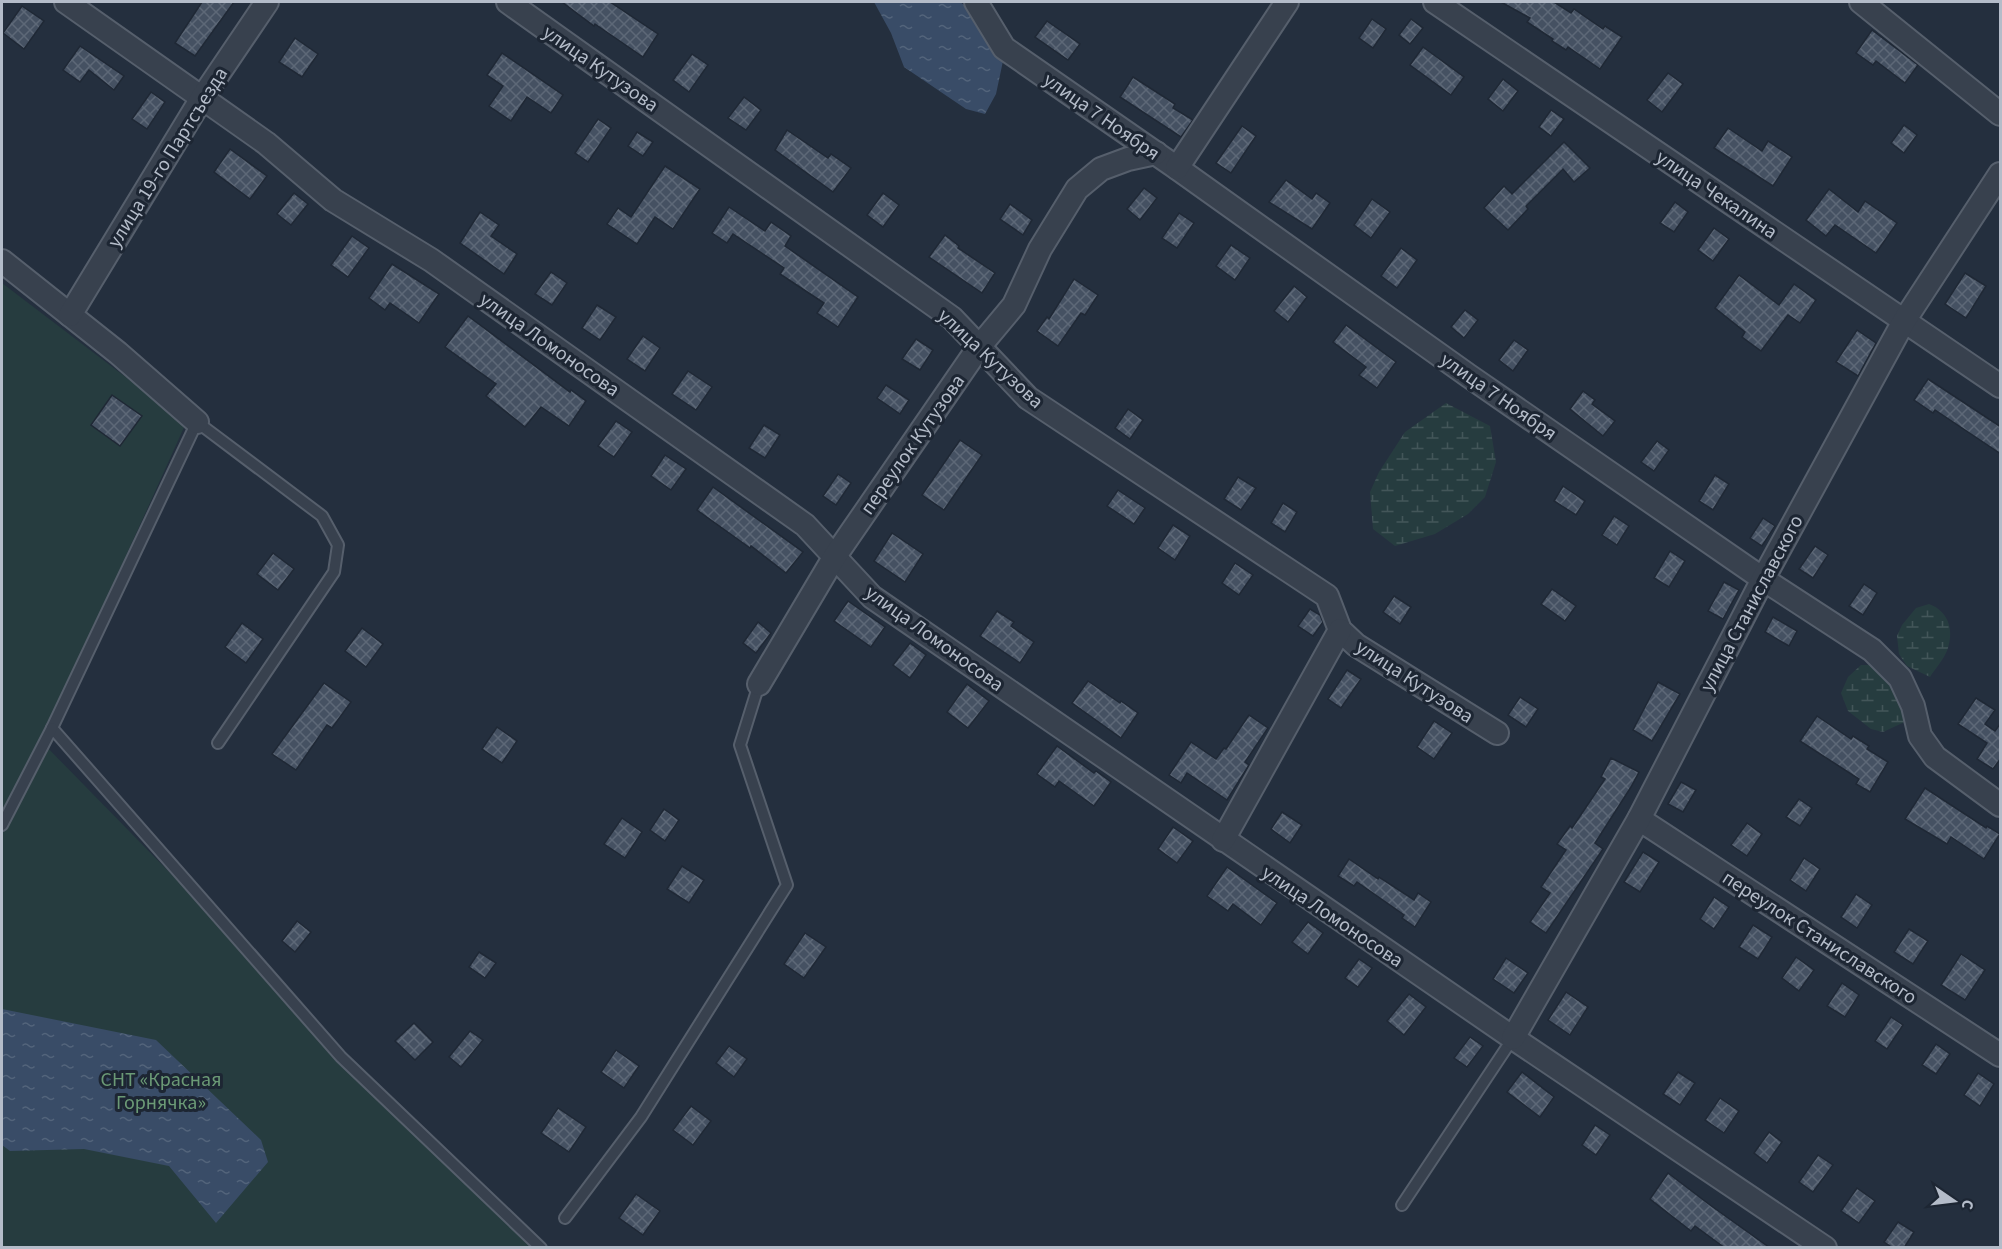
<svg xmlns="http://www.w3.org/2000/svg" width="2002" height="1249" viewBox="0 0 2002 1249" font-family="'Source Sans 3',sans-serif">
<defs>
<pattern id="wetland-marsh" width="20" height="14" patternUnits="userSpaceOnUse" patternTransform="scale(1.5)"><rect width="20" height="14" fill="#263c3f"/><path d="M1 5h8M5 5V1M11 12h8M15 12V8" fill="none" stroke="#435659"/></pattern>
<pattern id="water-ripples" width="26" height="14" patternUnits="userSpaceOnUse" patternTransform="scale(1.5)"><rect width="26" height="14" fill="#394c67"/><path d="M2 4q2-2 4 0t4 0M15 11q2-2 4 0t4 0" fill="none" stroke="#53647b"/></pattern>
<pattern id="building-cross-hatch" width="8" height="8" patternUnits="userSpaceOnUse" patternTransform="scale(1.5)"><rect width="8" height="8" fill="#455162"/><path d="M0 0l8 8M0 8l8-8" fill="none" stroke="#5d6877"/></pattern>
</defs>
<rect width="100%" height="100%" fill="#242f3e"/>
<polygon fill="#263c3f" points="2,283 186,423 42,742 536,1247 2,1247"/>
<g fill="url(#wetland-marsh)">
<polygon points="1446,403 1490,426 1496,462 1485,497 1468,514 1435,534 1395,546 1373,529 1370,492 1379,472 1405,432"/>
<path d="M 1929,604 C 1948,611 1954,629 1948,648 C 1945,658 1935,669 1930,677 L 1907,666 L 1899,654 L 1897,636 L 1902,625 L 1916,608 Z"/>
<polygon points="1861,665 1872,665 1885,670 1909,720 1883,732 1871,729 1848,711 1841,693 1848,677"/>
</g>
<g fill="url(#water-ripples)">
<polygon points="874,2 960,2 967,7 1003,61 996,94 985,114 966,109 904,67 891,33"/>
<polygon points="2,1009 156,1040 261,1140 268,1162 216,1223 169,1166 84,1149 10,1151 2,1145"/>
</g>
<g fill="url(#building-cross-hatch)" stroke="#1f2835" stroke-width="1.5">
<polygon points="202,2 234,2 195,56 175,43"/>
<polygon points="562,2 610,2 658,34 643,57 595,24 594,26"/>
<polygon points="1501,2 1554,2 1571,13 1574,9 1603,29 1605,26 1622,37 1600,69 1568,47 1566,50 1552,41 1553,39 1527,22 1530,18"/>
<polygon points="22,6 44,21 24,49 3,33"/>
<polygon points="1372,19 1386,29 1373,48 1359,38"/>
<polygon points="1411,19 1423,28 1410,44 1399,35"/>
<polygon points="1047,21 1080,44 1068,60 1035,37"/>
<polygon points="1872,30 1918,65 1905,83 1876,61 1873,65 1856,53"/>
<polygon points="295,38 318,54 302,77 279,62"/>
<polygon points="80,46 124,76 114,90 89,70 80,82 63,70"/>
<polygon points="1423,47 1464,77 1451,95 1410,65"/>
<polygon points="502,53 563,95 551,113 527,97 511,121 489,106 503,86 487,75"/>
<polygon points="692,54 708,65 689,92 673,80"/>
<polygon points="1668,73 1683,84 1662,112 1647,100"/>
<polygon points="1133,77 1175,104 1173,108 1193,120 1181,137 1120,97"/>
<polygon points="1503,79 1518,91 1503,111 1488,99"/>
<polygon points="151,92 165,102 147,129 132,119"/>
<polygon points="744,97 761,110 746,130 728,118"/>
<polygon points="1551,110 1564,119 1551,136 1539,127"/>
<polygon points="598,119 611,128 588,162 575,153"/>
<polygon points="1904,125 1917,135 1904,153 1891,143"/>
<polygon points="1242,126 1256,136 1231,173 1216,163"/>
<polygon points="1728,128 1762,151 1768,141 1792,157 1773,186 1714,148"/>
<polygon points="787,130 828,158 831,154 851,168 833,192 775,150"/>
<polygon points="637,132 653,142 643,156 628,146"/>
<polygon points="1564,142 1590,168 1574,182 1563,169 1526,206 1528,209 1508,230 1484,208 1504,186 1512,194"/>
<polygon points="230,149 267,176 250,199 214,172"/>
<polygon points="665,166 700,189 673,229 655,217 637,244 607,224 618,208 631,217"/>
<polygon points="1286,180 1312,199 1316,193 1330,203 1312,229 1269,202"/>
<polygon points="1144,188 1157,198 1140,220 1127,209"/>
<polygon points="1829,189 1858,212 1865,201 1897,223 1876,253 1835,225 1826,236 1806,220"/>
<polygon points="294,193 308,204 291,225 277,214"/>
<polygon points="883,193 899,205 883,227 867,215"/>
<polygon points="1372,199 1390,212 1371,238 1354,225"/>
<polygon points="1675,202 1688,212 1674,232 1660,223"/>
<polygon points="1010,204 1032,220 1023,235 1000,219"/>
<polygon points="729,207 765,231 771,222 791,236 785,246 858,297 838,327 817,313 824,303 780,274 784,268 733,234 727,243 712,233"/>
<polygon points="480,212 499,225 491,236 517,254 504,274 460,243"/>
<polygon points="1179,213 1194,223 1177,248 1162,238"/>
<polygon points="1714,228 1729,239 1713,261 1698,250"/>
<polygon points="945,235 959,246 958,248 995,273 982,293 929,257"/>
<polygon points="352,236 369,248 348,277 331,265"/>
<polygon points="1231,245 1250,258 1235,280 1216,266"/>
<polygon points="1401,248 1417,260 1397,288 1381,276"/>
<polygon points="392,264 439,294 419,323 390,303 385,310 369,298"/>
<polygon points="551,272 567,283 552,305 535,294"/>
<polygon points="1965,273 1986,286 1966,318 1945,304"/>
<polygon points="1739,275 1779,305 1794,284 1816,300 1800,323 1788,315 1761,351 1742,337 1745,332 1715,308"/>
<polygon points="1074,279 1098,295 1085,315 1081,313 1058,346 1037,331 1047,317 1049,319"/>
<polygon points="1294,286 1307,297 1288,322 1274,311"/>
<polygon points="597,305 616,317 600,340 582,328"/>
<polygon points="1465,310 1478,320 1464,338 1451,327"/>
<polygon points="468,316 570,392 571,390 586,401 569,426 541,407 525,427 486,396 496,384 445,347"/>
<polygon points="1346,325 1396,362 1377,388 1359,375 1366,367 1333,342"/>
<polygon points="1857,330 1876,343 1858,376 1836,362"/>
<polygon points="643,336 660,348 645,371 627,359"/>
<polygon points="916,339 933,350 920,370 902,359"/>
<polygon points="1514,340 1528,350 1513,371 1499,360"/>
<polygon points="688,371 712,387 696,410 672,394"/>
<polygon points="1928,379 2001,427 2001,454 1935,410 1933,413 1914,400"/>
<polygon points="886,385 909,400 900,414 877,398"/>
<polygon points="1583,391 1595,400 1592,404 1615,421 1603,436 1570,409"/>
<polygon points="112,395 142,416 120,446 91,425"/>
<polygon points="1128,409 1143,420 1130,439 1115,428"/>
<polygon points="616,421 632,432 614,457 598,446"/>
<polygon points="764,425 780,435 765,458 749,448"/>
<polygon points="960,440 982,455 944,510 922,495"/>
<polygon points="1657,441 1669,450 1654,471 1641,462"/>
<polygon points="665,455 686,469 671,490 651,476"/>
<polygon points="838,474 851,483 836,505 823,496"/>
<polygon points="1715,475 1729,484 1713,510 1699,501"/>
<polygon points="1238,477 1256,488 1241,510 1224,499"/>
<polygon points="1563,486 1585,501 1576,515 1554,501"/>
<polygon points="713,487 803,552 786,573 751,546 750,548 697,510"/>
<polygon points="1118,490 1145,508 1134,524 1107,506"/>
<polygon points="1283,503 1297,512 1285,532 1271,523"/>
<polygon points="1614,516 1629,526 1617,545 1602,535"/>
<polygon points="1763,518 1775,526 1762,546 1750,538"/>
<polygon points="1173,525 1190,536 1175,560 1158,548"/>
<polygon points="892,533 923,554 905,582 874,561"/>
<polygon points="1815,546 1828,555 1813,578 1799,569"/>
<polygon points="1670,551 1685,561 1669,587 1654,578"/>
<polygon points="273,553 294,569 278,590 257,574"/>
<polygon points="1235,563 1253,575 1239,595 1222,583"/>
<polygon points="1724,582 1739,590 1723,619 1708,611"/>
<polygon points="1864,584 1877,593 1863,615 1849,606"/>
<polygon points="1552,589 1576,606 1565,621 1541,604"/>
<polygon points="1394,596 1411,607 1400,624 1383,612"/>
<polygon points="848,601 885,627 871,647 834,621"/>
<polygon points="1310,609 1320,615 1323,622 1313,636 1298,626"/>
<polygon points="997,611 1014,622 1011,626 1034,642 1020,663 980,636"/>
<polygon points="1773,617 1797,631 1789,646 1765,632"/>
<polygon points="758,622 771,633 756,653 743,643"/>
<polygon points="242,623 263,639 246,663 225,647"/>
<polygon points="362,628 383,644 366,667 345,651"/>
<polygon points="910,643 926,655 910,678 893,665"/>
<polygon points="1347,670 1361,679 1341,708 1328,699"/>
<polygon points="1088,681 1120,703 1121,701 1138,713 1121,738 1072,703"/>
<polygon points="1658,682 1680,694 1652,741 1633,730"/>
<polygon points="324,683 351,702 332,728 327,725 296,770 272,754"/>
<polygon points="967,684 989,701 968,728 947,712"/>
<polygon points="1520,697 1538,709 1526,727 1508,715"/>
<polygon points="1976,698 1995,710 1985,724 1995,731 2001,723 2001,758 1993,769 1977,759 1987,743 1958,724"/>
<polygon points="1249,715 1268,728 1245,762 1249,765 1227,800 1187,773 1181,783 1169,775 1191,742 1216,759 1224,748 1226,749"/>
<polygon points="1817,716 1851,739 1853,736 1869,746 1867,749 1888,762 1870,792 1856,784 1859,779 1800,741"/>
<polygon points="1434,721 1452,733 1434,759 1417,747"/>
<polygon points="497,727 517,741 502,763 482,749"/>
<polygon points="1057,746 1094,773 1096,771 1111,782 1094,806 1059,781 1055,787 1037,774"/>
<polygon points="1611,758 1639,772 1631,787 1595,843 1603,849 1546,933 1530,922 1550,893 1541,887 1566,850 1557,844 1570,826 1572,828 1605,779 1601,777"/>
<polygon points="1681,782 1696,790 1683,812 1668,804"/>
<polygon points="1925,788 1986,828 1987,826 2000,834 1984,859 1951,837 1947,844 1905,819"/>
<polygon points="1799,799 1812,808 1800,826 1786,817"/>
<polygon points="664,809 679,820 665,841 650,830"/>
<polygon points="1282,812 1302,825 1290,843 1271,829"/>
<polygon points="622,818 642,832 625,858 604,844"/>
<polygon points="1747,823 1762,834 1747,856 1731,845"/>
<polygon points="1173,827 1193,841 1177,863 1158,849"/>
<polygon points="1643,852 1659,862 1640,892 1624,882"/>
<polygon points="1804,858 1820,869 1806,891 1790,880"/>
<polygon points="1349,859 1378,879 1379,877 1414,900 1418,893 1431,902 1415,927 1402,918 1404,915 1357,882 1354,886 1338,876"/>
<polygon points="682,866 704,880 689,903 667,889"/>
<polygon points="1227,867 1277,903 1261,925 1233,904 1228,911 1207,896"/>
<polygon points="1856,894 1872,905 1857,928 1841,917"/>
<polygon points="1714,897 1729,907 1714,929 1700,919"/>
<polygon points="297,921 311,932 295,952 282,941"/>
<polygon points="1308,922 1323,933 1308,954 1292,942"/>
<polygon points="1753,925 1772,937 1758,959 1739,947"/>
<polygon points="1909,929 1928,941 1913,964 1894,952"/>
<polygon points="805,933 826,947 804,978 784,964"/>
<polygon points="479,952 496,963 485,978 469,967"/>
<polygon points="1961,954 1985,970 1965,1000 1941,985"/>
<polygon points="1796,957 1814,970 1799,991 1782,978"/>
<polygon points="1506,958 1528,973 1514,993 1493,979"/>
<polygon points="1359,959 1372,968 1358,987 1345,978"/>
<polygon points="1842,983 1859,995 1845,1017 1827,1006"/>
<polygon points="1566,992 1588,1007 1570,1035 1548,1020"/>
<polygon points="1409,994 1426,1007 1404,1035 1387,1021"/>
<polygon points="1891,1017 1903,1025 1887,1049 1875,1041"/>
<polygon points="414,1023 433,1042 415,1060 395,1041"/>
<polygon points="470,1031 483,1040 461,1067 449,1057"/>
<polygon points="1470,1037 1483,1046 1467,1067 1454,1058"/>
<polygon points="1936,1044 1950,1054 1936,1074 1922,1065"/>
<polygon points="729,1046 747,1059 734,1077 716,1063"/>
<polygon points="616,1050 639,1066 624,1088 601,1072"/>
<polygon points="1522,1072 1554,1097 1540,1117 1507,1092"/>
<polygon points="1678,1072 1695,1083 1680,1105 1663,1094"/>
<polygon points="1978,1073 1994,1084 1980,1106 1964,1095"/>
<polygon points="1720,1098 1739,1111 1724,1133 1705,1120"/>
<polygon points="691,1106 711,1121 693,1145 673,1130"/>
<polygon points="558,1108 586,1127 569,1152 541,1133"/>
<polygon points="1595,1125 1610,1135 1596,1155 1582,1145"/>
<polygon points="1769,1132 1782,1142 1767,1163 1754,1153"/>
<polygon points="1818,1155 1833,1165 1813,1192 1799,1182"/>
<polygon points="1668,1173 1710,1205 1770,1248 1725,1248 1695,1226 1691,1231 1650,1199"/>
<polygon points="1857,1188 1875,1201 1859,1223 1841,1211"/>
<polygon points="636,1194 660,1211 643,1235 619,1218"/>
<polygon points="1898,1222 1914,1232 1904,1248 1893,1248 1884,1242"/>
</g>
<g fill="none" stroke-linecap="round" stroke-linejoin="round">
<g stroke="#565f6c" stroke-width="14">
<g id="lane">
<polyline points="218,743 334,572 338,545 322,516 197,422 52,728 341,1057 541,1248"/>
<polyline points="2,825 52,728"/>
<polyline points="1402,1205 1513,1038"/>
<polyline points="565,1218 641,1117 787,885 740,745 759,684"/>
</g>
</g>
<g stroke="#565f6c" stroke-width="26">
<g id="street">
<polyline points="66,2 266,143 333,200 431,260 805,525 872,597 1513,1038 1825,1248"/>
<polyline points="508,2 952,318 1028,398 1327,596 1340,630 1356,645 1497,733"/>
<polyline points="976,2 1004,48 1177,168 1469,376 1763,579 1872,650 1900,678 1913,706 1920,736 1935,757 2000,805"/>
<polyline points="1435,2 2000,386"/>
<polyline points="1861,2 2000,114"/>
<polyline points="1177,168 1287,2"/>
<polyline points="2,261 118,353 197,422"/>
<polyline points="70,315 202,98 267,2"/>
<polyline points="759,684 835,556 979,347 1014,305 1040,249 1077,189 1101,169 1128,159 1156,153"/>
<polyline points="1639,819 2000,1055"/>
<polyline points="1223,840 1340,630"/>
<polyline points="1513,1038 1639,819 1763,579 1904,321 2000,174"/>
</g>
</g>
<use href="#lane" stroke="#38414e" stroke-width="10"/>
<use href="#street" stroke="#38414e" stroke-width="22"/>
</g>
<g text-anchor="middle" stroke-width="6" stroke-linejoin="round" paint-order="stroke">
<g font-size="20" fill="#b4bcc9" stroke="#1d2633">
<text transform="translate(601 68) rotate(35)" y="7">улица Кутузова</text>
<text transform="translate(1102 116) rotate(35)" y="7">улица 7 Ноября</text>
<text transform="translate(167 157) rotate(-58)" y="7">улица 19-го Партсъезда</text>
<text transform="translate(1717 194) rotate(34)" y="7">улица Чекалина</text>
<text transform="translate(550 344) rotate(35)" y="7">улица Ломоносова</text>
<text transform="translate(991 358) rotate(43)" y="7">улица Кутузова</text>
<text transform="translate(1499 396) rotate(35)" y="7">улица 7 Ноября</text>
<text transform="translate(912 444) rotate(-55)" y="7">переулок Кутузова</text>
<text transform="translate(1751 603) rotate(-62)" y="7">улица Станиславского</text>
<text transform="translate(935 638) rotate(36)" y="7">улица Ломоносова</text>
<text transform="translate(1415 681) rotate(33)" y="7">улица Кутузова</text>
<text transform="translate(1333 916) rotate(34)" y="7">улица Ломоносова</text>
<text transform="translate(1820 937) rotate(33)" y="7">переулок Станиславского</text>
</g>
<g font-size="20" fill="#6b9a76" stroke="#1d2633">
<text x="161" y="1086">СНТ «Красная<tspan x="161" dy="23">Горнячка»</tspan></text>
</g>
</g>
<rect width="2002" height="1249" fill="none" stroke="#b4bcc9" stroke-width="6"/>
<g transform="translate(1954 1201) rotate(104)" stroke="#1d2633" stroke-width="4.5" paint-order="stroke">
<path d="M0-4.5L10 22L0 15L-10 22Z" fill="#b4bcc9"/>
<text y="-9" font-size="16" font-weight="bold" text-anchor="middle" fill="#b4bcc9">С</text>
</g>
</svg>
